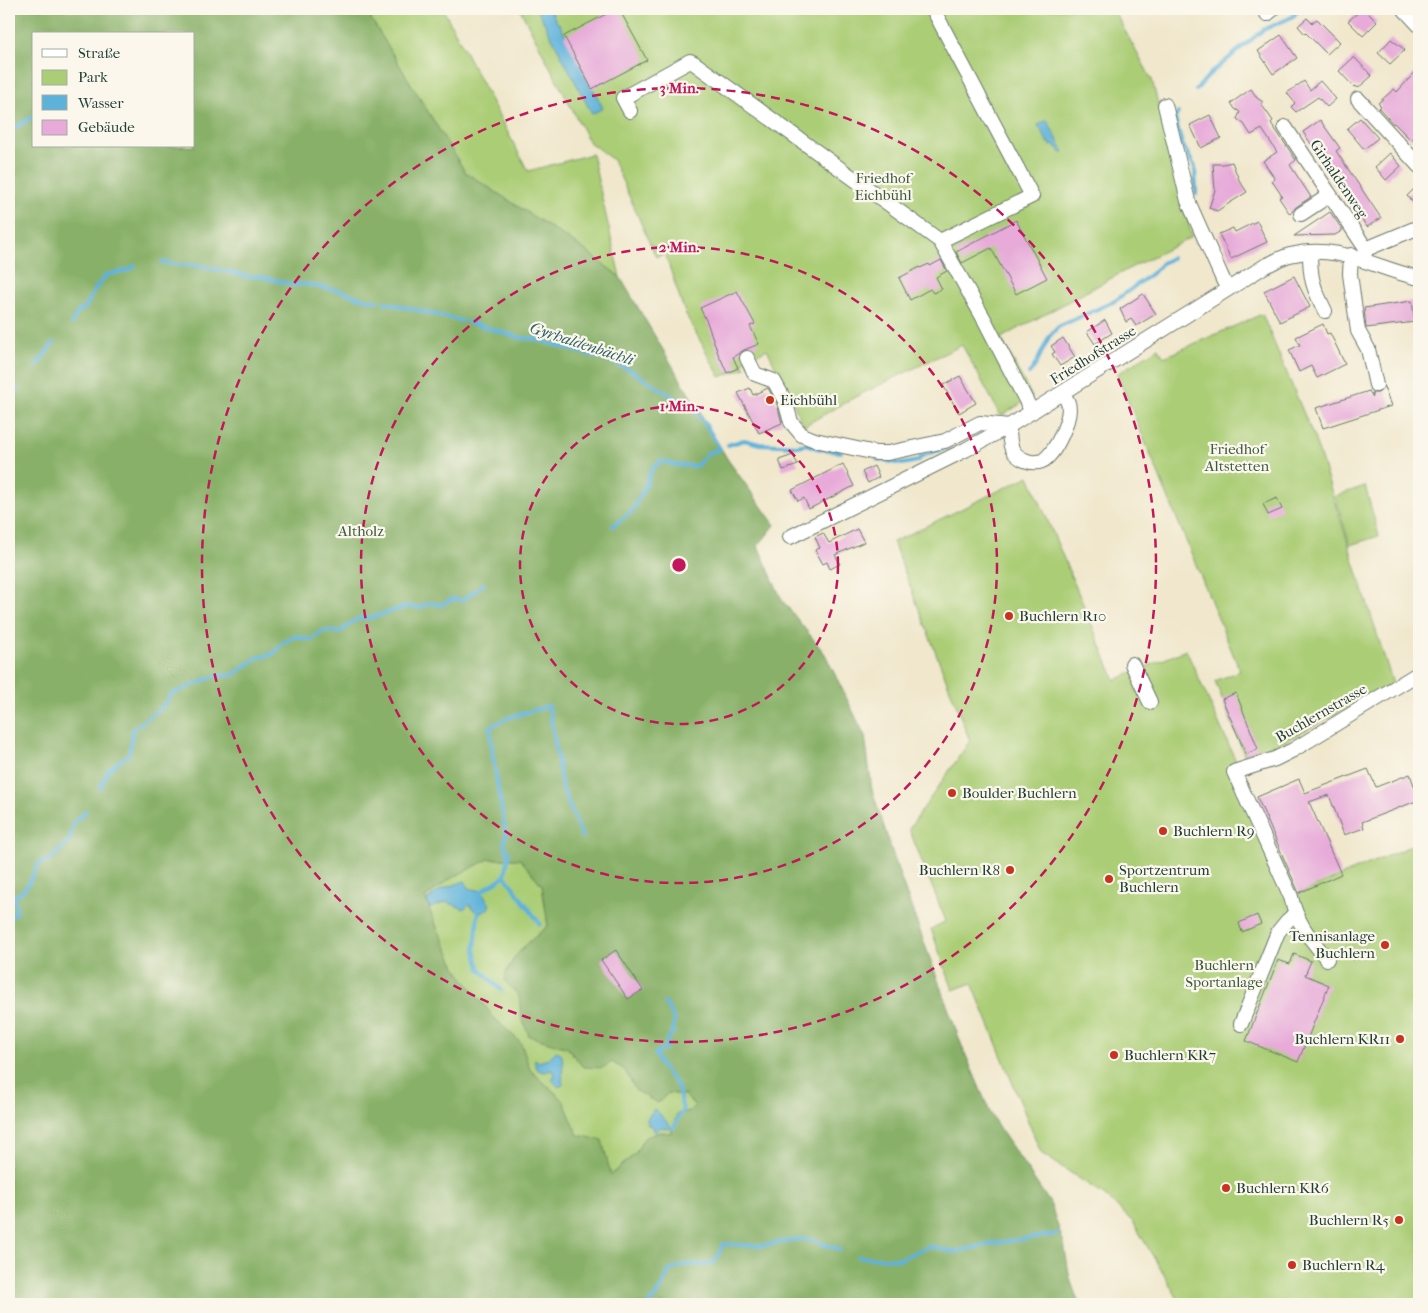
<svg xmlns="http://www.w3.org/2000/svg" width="1428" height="1313" viewBox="0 0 1428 1313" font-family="'IM FELL French Canon',serif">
<rect width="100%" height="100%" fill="#fbf7ec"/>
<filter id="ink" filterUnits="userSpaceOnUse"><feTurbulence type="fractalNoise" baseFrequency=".02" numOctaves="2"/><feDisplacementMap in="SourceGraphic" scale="10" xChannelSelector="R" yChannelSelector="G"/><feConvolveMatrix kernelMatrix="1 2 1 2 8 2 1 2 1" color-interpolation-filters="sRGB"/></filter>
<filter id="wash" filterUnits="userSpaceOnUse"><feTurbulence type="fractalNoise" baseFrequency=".0096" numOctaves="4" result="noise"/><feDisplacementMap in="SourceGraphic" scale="20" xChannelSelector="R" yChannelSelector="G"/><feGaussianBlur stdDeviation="1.12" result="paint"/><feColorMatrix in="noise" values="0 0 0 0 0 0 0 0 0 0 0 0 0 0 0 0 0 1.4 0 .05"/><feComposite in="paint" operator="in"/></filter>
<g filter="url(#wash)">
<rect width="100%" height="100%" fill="#f0e7cc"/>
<g fill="#abcd76" stroke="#658555">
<polygon points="365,9 443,9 528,171 592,154 620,277 585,250 465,172"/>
<polygon points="520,9 1113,9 1152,80 1192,237 1132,267 1001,338 1032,397 1001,416 962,345 853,398 804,426 767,349 742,362 745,368 720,377 685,313 665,254 656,257 613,160 589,142"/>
<polygon points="1262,314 1315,440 1393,684 1247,761 1215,681 1240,671 1117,374 1158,348 1164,357"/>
<polygon points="1029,476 1115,680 1186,650 1296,895 1413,845 1419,863 1419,1304 1181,1304 1133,1222 1104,1195 1041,1153 972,983 953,990 931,929 946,921 909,829 970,741 893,542"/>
<polygon points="1365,486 1379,536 1350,545 1335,496"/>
<polygon points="488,859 520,859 542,885 548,926 520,950 521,1016 556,1043 568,1048 583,1067 612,1062 625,1070 636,1091 658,1103 668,1093 685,1095 696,1107 690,1111 677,1114 671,1133 660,1132 644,1138 635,1154 610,1176 578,1135 563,1100 530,1070 521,1043 494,1018 458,971 433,919 425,898 448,880"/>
</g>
<path fill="#88b067" stroke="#54764e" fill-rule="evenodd" d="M 9,9 L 365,9 L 465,172 L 585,250 L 620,277 L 728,460 L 775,525 L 758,546 L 782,600 L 825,654 L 865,736 L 872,790 L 901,879 L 962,1046 L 992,1117 L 1050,1203 L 1064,1244 L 1070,1279 L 1079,1304 L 9,1304 ZM 34,34 L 194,34 L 194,146 L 34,146 ZM 489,859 L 520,859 L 542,885 L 548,926 C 529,942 510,956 504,980 L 519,996 L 521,1016 L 529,1036 L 568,1048 L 583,1067 L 602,1068 L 612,1062 L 625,1070 L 636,1091 L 658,1103 L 668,1093 L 685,1095 L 695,1106 L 690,1111 L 677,1114 L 671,1133 L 660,1132 L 644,1138 L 635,1154 L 611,1175 L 602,1140 L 578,1135 L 563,1100 L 530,1070 L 521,1043 L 494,1018 L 458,971 L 433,919 L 425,898 L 448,880 Z"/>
<g fill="#5eb2da" stroke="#3e7887">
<polygon points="537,9 550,9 558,24 559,23 603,108 592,114"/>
<polygon points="1047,120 1064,152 1061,153 1058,147 1056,148 1054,144 1051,146 1050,142 1048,143 1038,125"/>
<polygon points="465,881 468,888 482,891 490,905 487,910 478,914 469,904 464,909 447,902 430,908 427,900 440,890"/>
<path d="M 556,1051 L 561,1053 C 565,1063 561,1074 563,1085 L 559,1087 L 552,1080 L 554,1075 L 552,1070 L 544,1072 L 538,1070 L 534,1062 L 535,1059 L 539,1062 L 548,1059 Z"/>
<path d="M 654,1109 C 662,1114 665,1122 673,1128 L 670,1129 L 661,1127 L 656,1132 L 653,1130 L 654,1127 L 648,1125 L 647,1119 Z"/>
</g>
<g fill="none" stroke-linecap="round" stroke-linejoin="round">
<g stroke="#5eb2da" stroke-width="4">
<polyline points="1196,90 1211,73 1263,30 1292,17 1300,9"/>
<polyline points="1178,113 1175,118 1182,144 1195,167 1196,194"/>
<polyline points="9,131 34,116"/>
<polyline points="162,262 179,265 201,266 251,277 258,276 294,285 305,284 341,291 360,298 377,301"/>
<polyline points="384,302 462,321"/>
<polyline points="468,322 521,338 535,339 610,361 630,370 694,410 706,425 720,449"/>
<polyline points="72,324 77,313 86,307 93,292 106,275 126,271 135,266"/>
<polyline points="36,366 54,342"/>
<polyline points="1029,374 1036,364 1049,337 1058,327 1115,301 1155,271 1162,263 1172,258"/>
<polyline points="9,404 18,389"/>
<polyline points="728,445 744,440 760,444 798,446 806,444 817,448 841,452"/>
<polyline points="877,459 902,464 918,461 922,456 948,447"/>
<polyline points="613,526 632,511 646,485 651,470 661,461 676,465 696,466 708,453 720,449"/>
<polyline points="100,788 109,769 129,754 133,729 162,707 172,694 215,676 233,675 257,658 273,654 283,643 295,636 311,640 323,631 340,632 357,619 373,617 409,606 419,608 429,603 441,605 452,599 463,600 484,584"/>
<polyline points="505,876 540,924"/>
<polyline points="482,891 505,876 509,854 504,844 506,834 493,758 490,727 510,717 549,706 562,787 582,837"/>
<polyline points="478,914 475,950 480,969 501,990"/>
<path d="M 9,918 L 15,914 L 17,909 L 13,897 C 28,891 31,878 38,864 L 50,860 L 70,840 L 73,823 L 86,811"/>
<polyline points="665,1003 674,1019 673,1032 667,1040 666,1048 655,1054 661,1066 677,1085 683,1110 673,1128"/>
<polyline points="858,1257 900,1259 929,1246 954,1252 996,1243 1058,1234"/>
<polyline points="649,1304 662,1287 669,1271 683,1265 712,1264 718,1256 723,1244 760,1246 799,1239 813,1240 840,1250"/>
</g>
</g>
<g id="blocks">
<g fill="#e7aad9">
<polygon points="616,9 619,9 647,60 592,89 564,36"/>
<polygon points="1362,9 1364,9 1377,22 1363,36 1348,21"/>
<polygon points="1307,18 1312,23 1317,19 1340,42 1327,54 1306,33 1305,34 1298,26"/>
<polygon points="1281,35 1297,58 1273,74 1258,51"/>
<polygon points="1391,39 1405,50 1390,64 1378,53"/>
<polygon points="1354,57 1372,76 1358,88 1356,86 1354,87 1339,71"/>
<polygon points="1419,68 1419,133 1411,140 1394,123 1393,124 1379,108 1381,106 1378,103 1394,89 1397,92"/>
<polygon points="1304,81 1310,90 1320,81 1336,99 1327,107 1318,97 1296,112 1291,107 1295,103 1287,93"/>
<polygon points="1251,89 1257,98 1263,102 1262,105 1273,121 1271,123 1296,160 1290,165 1311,197 1296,207 1290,214 1279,198 1282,196 1272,181 1275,179 1263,161 1277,152 1262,129 1251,135 1244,124 1237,119 1240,112 1235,109 1231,103"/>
<polygon points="1210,115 1221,138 1201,148 1190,125"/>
<polygon points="1360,118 1378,138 1364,149 1347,129"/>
<polygon points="1320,120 1340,148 1336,151 1381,218 1367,227 1303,132"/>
<polygon points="1390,153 1401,166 1386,180 1375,167"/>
<polygon points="1232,162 1239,180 1247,192 1217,211 1209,208 1215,190 1213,164 1223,164"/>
<polygon points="1419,184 1419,209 1407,196"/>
<polygon points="1330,212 1342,229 1342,231 1335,235 1294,236"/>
<polygon points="1016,220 1047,278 1016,294 991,248 962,263 956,252"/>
<polygon points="1257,221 1267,242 1231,259 1219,234 1233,228 1235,232"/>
<polygon points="941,260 947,271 936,277 942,289 933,293 930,289 910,300 899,278 920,267 920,268 929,264 930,266"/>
<polygon points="1294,276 1310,307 1280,322 1264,291"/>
<polygon points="737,291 755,324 750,326 759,344 744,350 733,357 738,368 727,373 721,359 720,359 707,322 700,308"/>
<polygon points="1143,294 1156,314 1136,326 1131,319 1126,322 1120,309"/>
<polygon points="1412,301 1415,322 1366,328 1364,308"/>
<polygon points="1105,320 1112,333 1095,344 1087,332"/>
<polygon points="1323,324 1327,334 1330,333 1345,364 1317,378 1311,366 1299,372 1289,350 1300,345 1296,337"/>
<polygon points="1063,338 1075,357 1060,366 1052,354 1055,352 1051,346"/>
<polygon points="960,376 976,403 959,413 943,385"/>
<polygon points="1384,387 1391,406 1323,428 1316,408 1369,391 1373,397 1372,393 1378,393"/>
<polygon points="750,388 753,395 768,388 777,404 782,423 759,433 738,393"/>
<polygon points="793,455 798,465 783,470 779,460"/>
<polygon points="843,464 854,486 809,509 804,498 798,501 792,490"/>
<polygon points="874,466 879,477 868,483 862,472"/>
<polygon points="1277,498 1282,509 1268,515 1263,504"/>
<polygon points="857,529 864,542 835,555 840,564 830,569 827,562 823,564 815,550 820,548 815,537 823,533 829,543"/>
<polygon points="1236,693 1258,749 1246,754 1222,699"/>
<polygon points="1368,769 1376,787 1410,774 1419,800 1362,822 1364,828 1344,835 1329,795 1309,802 1341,874 1299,893 1257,797 1299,779 1305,793"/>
<polygon points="1257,915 1261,924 1242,932 1239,923"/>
<polygon points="616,950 643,990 628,999 601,960"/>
<polygon points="1294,954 1311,961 1305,975 1329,985 1298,1062 1246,1041 1278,960 1290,964"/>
</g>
</g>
</g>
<g filter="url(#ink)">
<use href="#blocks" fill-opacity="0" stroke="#687869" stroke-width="1"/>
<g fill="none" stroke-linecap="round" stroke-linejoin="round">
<g stroke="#687869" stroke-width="16">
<g id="minor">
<polyline points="933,9 1032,196 940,241"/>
<polyline points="1404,9 1419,25"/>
<polyline points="1267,14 1273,9"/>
<polyline points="1358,99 1419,166"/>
<polyline points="1165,105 1188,201 1224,282"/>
<polyline points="630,111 623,98 690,61 694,63 940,241 984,319 1032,412"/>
<polyline points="1285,127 1366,249"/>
<polyline points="1301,214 1330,195"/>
<path d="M 1310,252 C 1310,279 1313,287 1325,311"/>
<polyline points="1351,255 1350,274 1358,331 1368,349 1376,385"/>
<polyline points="1364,258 1366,249 1419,227"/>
<polyline points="747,358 755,374 774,381 785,401 791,422 802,435 815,440 876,453 888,453 945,441 980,423 1009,426"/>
<path d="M 1009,426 C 1009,434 1009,442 1012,449 C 1017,459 1032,465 1042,461 C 1055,455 1073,416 1068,403 C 1067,399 1064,396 1062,393"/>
<path d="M 790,537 L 965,450 L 1009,426 L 1265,266 C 1273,263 1281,257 1290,255 C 1339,243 1374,268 1419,278"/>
<polyline points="1132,664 1150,702"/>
<path d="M 1327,959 C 1310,938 1297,924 1291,897 L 1234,772 L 1275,759 L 1293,750 L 1419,673"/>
<polyline points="1241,1024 1278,932 1287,921 1295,914"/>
</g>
</g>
<use href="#minor" stroke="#fff" stroke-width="14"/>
</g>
</g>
<g fill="none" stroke="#c2185b" stroke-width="2.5" stroke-dasharray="9 6">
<circle cx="679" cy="565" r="159"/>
<circle cx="679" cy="565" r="318"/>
<circle cx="679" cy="565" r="477"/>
</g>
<g fill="#c8321e" stroke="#fbf7ec" stroke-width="2">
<circle cx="770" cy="400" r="5"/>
<circle cx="1009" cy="616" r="5"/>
<circle cx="952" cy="793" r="5"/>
<circle cx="1163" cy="831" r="5"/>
<circle cx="1010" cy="870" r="5"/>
<circle cx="1109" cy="879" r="5"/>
<circle cx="1385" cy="945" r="5"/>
<circle cx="1400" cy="1039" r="5"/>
<circle cx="1114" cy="1055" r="5"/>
<circle cx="1226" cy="1188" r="5"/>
<circle cx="1399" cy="1220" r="5"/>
<circle cx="1292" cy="1265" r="5"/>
</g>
<g text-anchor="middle" stroke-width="4.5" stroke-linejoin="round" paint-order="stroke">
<g font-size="15" fill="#3b5a41" stroke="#fbf7ec">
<text x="883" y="183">Friedhof<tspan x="883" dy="17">Eichbühl</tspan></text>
<text x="1237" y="454">Friedhof<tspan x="1237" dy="17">Altstetten</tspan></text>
<text x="361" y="536">Altholz</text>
<text x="1224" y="970">Buchlern<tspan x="1224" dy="17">Sportanlage</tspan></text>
</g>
<g font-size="15" fill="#1f3d34" stroke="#fbf7ec">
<text transform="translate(1339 179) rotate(56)" y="5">Girhaldenweg</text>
<text transform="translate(1093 355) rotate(-32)" y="5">Friedhofstrasse</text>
<text transform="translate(1321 713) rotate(-30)" y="5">Buchlernstrasse</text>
</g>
<g font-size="15" fill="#1f3d34" stroke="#fbf7ec" text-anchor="start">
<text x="780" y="405">Eichbühl</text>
<text x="1019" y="621">Buchlern R10</text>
<text x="962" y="798">Boulder Buchlern</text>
<text x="1173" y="836">Buchlern R9</text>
<text x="1000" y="875" text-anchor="end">Buchlern R8</text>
<text x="1119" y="875">Sportzentrum<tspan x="1119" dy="17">Buchlern</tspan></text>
<text x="1375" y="941" text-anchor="end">Tennisanlage<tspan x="1375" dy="17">Buchlern</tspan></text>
<text x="1390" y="1044" text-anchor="end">Buchlern KR11</text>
<text x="1124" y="1060">Buchlern KR7</text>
<text x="1236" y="1193">Buchlern KR6</text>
<text x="1389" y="1225" text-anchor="end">Buchlern R5</text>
<text x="1302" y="1270">Buchlern R4</text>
</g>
<g font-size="16" font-style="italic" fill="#326066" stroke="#fbf7ec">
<text transform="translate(582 343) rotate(18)" y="6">Gyrhaldenbächli</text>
</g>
</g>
<circle cx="679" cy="565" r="8" fill="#c2185b" stroke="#fbf7ec" stroke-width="2.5"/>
<g font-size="15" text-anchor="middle" font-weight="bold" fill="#c2185b" stroke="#fbf7ec" stroke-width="4.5" stroke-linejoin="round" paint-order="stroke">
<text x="679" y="93">3 Min.</text>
<text x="679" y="252">2 Min.</text>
<text x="679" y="411">1 Min.</text>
</g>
<rect width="1428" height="1313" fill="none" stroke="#fbf7ec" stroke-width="30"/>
<rect x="32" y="32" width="162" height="115" fill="#fbf7ec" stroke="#a3ada2"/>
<rect x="42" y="49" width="25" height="8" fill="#ffffff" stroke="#a3ada2"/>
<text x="78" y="58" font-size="15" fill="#1f3d34">Straße</text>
<rect x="42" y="70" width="25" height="15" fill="#abcd76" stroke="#a3ada2"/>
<text x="78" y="82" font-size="15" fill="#1f3d34">Park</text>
<rect x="42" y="95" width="25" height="15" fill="#5eb2da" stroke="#a3ada2"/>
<text x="78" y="108" font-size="15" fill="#1f3d34">Wasser</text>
<rect x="42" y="120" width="25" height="15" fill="#e7aad9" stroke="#a3ada2"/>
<text x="78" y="132" font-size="15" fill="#1f3d34">Gebäude</text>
</svg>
